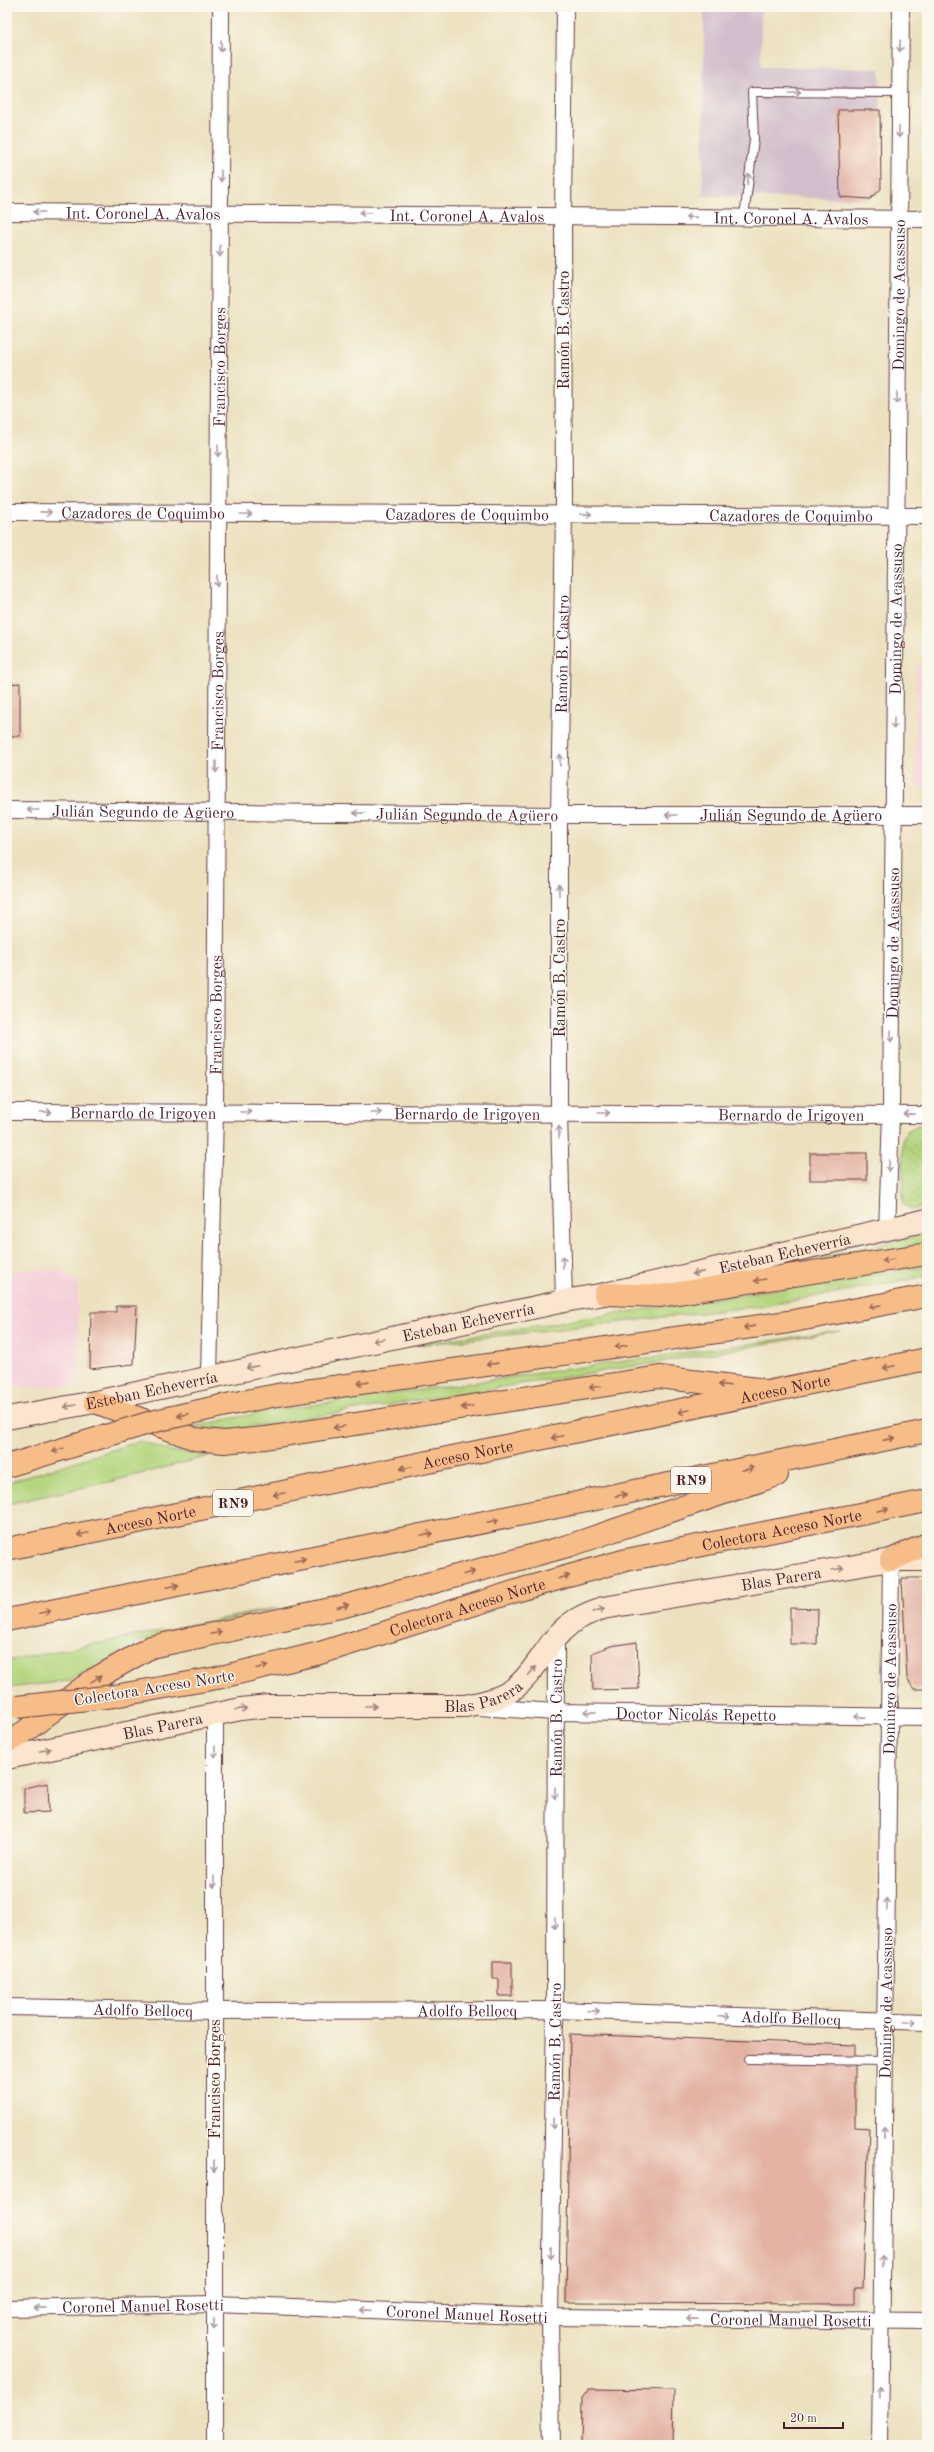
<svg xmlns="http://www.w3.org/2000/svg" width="934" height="2452" viewBox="0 0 934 2452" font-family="'Old Standard TT',serif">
<defs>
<pattern id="park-dots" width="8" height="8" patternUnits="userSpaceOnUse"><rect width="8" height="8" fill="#b2d57d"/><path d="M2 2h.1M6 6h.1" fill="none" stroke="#9bb66c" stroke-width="1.8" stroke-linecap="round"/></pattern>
</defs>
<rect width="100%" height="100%" fill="#fbf7ec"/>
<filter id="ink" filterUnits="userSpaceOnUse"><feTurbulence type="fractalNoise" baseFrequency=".025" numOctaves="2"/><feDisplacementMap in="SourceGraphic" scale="8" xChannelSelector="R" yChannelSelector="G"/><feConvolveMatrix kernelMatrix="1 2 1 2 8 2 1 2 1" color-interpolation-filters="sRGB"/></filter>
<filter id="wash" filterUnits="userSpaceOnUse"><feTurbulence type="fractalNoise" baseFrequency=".012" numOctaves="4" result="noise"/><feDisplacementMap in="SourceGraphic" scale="16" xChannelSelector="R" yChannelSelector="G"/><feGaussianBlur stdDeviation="0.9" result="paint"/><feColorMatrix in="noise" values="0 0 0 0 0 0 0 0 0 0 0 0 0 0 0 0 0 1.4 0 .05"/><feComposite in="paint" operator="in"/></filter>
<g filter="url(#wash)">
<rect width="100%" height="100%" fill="#ece1bf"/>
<g fill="#f5cfda">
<polygon points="916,666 927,666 927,791 916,781"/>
<polygon points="16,1270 59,1270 78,1281 78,1386 7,1386 7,1279"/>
</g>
<polygon fill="#d1bdcb" points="704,7 761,7 761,67 880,69 881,189 870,199 703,196"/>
<g fill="#b2d57d" stroke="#7e7a54">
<polygon points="927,1234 927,1247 819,1265 823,1257"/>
<polygon points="927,1266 927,1276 769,1305 385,1349"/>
<polygon points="840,1331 666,1361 230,1430 191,1427 262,1412"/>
<polygon points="140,1441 171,1451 209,1456 109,1482 7,1504 7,1483"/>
<polygon points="277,1608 138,1642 68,1681 7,1688 7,1661"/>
</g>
<polygon fill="url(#park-dots)" stroke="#7e7a54" points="918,1125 927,1126 927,1206 911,1210 903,1204 903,1139 907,1131"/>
<g id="blocks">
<g fill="#e3b2a3">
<polygon points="838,110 880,110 881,189 870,199 840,197"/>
<polygon points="20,683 20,736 7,736 7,684"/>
<rect x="810" y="1153" width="57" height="27"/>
<polygon points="116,1306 137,1306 134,1364 90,1369 91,1312 116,1312"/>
<polygon points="902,1578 927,1578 927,1689 914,1689 907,1679"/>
<polygon points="790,1608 818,1609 817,1644 790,1644"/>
<polygon points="637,1642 639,1689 593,1690 592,1653 611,1646"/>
<polygon points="48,1783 49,1812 24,1813 24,1788"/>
<polygon points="493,1962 512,1962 512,1996 499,1996 499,1979 493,1979"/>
<polygon points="570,2034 855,2045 855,2127 869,2128 863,2288 855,2288 855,2304 566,2303"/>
<polygon points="589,2389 674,2390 673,2445 581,2445 582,2398"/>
</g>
</g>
</g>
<g filter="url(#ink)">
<use href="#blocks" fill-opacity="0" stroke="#623c41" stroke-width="1"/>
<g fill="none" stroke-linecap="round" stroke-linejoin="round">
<g stroke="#623c41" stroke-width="10">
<g id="lane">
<polyline points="744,217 754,139 752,92 899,93"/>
<polyline points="748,2059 885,2061"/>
</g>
</g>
<g stroke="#623c41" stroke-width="18">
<g id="street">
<path id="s1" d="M 7,212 L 927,219"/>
<path id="s2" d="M 7,512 L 927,516"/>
<path id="s3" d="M 7,810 L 559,815 L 927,815"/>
<path id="s4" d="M 7,1112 L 927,1115"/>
<path id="s5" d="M 887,1231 L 891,1114 L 901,7"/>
<path id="s6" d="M 564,1301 L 559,1113 L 559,815 L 564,513 L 563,215 L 565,7"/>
<path id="s7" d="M 209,1376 L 215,1112 L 221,7"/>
<path id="s8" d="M 479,1707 L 555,1712 L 927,1717"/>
<path id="s9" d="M 7,2007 L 214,2011 L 555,2010 L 927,2022"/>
<path id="s10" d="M 7,2308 L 214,2304 L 550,2317 L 927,2321"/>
<polyline points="215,2445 215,1713"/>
<path id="s11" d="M 552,2445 L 550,2317 L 555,2010 L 556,1638"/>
<path id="s12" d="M 880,2445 L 891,1560"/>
</g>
</g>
<g stroke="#623c41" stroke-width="24">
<g id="secondary">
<path id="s13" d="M 7,1418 L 95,1402 L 564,1301 L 605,1294 L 927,1220"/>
<path id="s14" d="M 7,1758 L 241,1709 L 268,1706 L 465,1706 C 483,1702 502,1699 516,1687 C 538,1669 548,1640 570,1624 C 580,1616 591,1612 603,1608 L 891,1560 L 927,1560"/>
</g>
</g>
<g stroke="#623c41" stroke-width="24">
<g id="highway">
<polyline points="605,1294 660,1296 927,1254"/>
<polyline points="95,1402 195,1439 224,1442 265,1438 659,1377 758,1389"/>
<polyline points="221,1406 277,1395 788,1322 927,1296"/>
<path id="s15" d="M 7,1549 L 927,1359"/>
<polyline points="891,1560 927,1544"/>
<polyline points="7,1620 927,1431"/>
<path id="s16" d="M 114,1696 L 217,1678 L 320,1653 L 526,1588 L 626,1560 L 927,1501"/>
<polyline points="7,1742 19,1736 93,1680 151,1647 345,1606 568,1546 777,1475"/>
</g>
</g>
<use href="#lane" stroke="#fff" stroke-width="8"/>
<use href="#street" stroke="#fff" stroke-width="16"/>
<use href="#secondary" stroke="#fce5cf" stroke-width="22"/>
<use href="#highway" stroke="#f7bd88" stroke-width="22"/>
<g stroke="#623c41" stroke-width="24" stroke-linecap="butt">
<g id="highway-bridge">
<polyline points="7,1466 155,1421 221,1406"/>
<polyline points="17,1707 114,1696"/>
</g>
</g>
<use href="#highway-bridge" stroke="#f7bd88" stroke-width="22"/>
</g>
<defs><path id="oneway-shaft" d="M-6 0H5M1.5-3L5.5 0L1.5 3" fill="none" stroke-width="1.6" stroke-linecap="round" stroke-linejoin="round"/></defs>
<g stroke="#ae9aa0">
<use href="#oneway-shaft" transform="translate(221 46) rotate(90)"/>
<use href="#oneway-shaft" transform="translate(900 46) rotate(91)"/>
<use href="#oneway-shaft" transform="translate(795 92)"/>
<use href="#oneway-shaft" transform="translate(899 132) rotate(91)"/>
<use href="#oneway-shaft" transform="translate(221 176) rotate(90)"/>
<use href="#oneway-shaft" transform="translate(748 179) rotate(-81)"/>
<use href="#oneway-shaft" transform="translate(39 212) rotate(-180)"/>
<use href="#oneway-shaft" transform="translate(365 213) rotate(-180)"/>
<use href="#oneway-shaft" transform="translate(691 217) rotate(-179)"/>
<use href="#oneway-shaft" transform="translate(220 251) rotate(91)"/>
<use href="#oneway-shaft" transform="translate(897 398) rotate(90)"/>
<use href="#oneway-shaft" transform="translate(218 451) rotate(91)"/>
<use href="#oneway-shaft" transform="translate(46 512) rotate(1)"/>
<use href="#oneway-shaft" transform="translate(246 514)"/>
<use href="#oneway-shaft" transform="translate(586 514) rotate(1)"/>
<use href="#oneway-shaft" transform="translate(217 581) rotate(90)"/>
<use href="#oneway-shaft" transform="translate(894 723) rotate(91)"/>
<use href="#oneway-shaft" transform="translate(560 760) rotate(-89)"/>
<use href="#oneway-shaft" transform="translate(216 767) rotate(90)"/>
<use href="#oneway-shaft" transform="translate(33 810) rotate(-180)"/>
<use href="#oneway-shaft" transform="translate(359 813) rotate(-179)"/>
<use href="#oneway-shaft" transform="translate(671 815) rotate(180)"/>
<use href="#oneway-shaft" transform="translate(559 890) rotate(-90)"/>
<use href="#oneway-shaft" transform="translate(891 1036) rotate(90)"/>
<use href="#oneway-shaft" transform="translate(46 1112)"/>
<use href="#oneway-shaft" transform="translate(246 1112)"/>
<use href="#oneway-shaft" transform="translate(376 1113)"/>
<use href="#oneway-shaft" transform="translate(604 1113)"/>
<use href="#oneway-shaft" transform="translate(909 1114) rotate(-179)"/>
<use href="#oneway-shaft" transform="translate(559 1132) rotate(-91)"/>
<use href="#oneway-shaft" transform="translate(889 1166) rotate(92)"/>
<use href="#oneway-shaft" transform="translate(563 1262) rotate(-92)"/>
<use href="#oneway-shaft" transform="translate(590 1712) rotate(-179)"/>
<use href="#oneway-shaft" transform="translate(860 1717) rotate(-179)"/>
<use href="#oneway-shaft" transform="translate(215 1752) rotate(90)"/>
<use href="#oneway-shaft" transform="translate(555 1793) rotate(90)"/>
<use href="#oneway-shaft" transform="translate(214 1882) rotate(90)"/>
<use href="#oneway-shaft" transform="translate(887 1904) rotate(-89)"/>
<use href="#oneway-shaft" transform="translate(555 1923) rotate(90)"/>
<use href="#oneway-shaft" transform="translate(594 2011) rotate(2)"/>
<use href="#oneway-shaft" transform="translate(724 2016) rotate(2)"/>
<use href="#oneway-shaft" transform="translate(910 2022)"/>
<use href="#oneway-shaft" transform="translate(553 2123) rotate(91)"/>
<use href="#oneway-shaft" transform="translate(884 2132) rotate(-89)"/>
<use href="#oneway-shaft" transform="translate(214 2166) rotate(90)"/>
<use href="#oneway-shaft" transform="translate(551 2253) rotate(91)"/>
<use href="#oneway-shaft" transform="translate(882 2262) rotate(-89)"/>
<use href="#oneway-shaft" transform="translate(40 2308) rotate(179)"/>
<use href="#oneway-shaft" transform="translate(366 2310) rotate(-178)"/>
<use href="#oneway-shaft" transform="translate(692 2319) rotate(-179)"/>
<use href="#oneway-shaft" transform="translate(214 2324) rotate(90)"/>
<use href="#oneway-shaft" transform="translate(880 2392) rotate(-89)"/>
</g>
<g stroke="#986655">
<use href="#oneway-shaft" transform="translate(888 1260) rotate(171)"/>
<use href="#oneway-shaft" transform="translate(760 1280) rotate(171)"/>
<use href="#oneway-shaft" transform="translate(875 1306) rotate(170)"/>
<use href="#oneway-shaft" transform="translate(749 1327) rotate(172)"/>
<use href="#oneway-shaft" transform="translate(621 1346) rotate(172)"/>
<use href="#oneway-shaft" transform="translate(492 1364) rotate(172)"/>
<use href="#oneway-shaft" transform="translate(889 1367) rotate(168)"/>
<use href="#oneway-shaft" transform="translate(363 1383) rotate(172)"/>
<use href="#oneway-shaft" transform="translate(724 1385) rotate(-173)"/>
<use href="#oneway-shaft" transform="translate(595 1387) rotate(171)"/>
<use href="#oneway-shaft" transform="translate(467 1407) rotate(171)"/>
<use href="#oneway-shaft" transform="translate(684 1411) rotate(168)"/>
<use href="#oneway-shaft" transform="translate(183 1415) rotate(167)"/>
<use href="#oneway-shaft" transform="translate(339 1427) rotate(171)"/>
<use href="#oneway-shaft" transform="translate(557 1437) rotate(168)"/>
<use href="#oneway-shaft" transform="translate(889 1439) rotate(-13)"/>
<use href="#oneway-shaft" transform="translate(58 1450) rotate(162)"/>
<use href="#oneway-shaft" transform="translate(406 1468) rotate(168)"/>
<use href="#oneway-shaft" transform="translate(748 1469) rotate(-12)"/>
<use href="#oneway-shaft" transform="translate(279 1494) rotate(168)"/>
<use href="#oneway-shaft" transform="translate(621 1495) rotate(-12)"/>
<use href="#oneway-shaft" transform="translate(883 1510) rotate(-11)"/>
<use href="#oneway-shaft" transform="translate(493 1521) rotate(-12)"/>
<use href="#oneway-shaft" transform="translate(83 1534) rotate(168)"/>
<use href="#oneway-shaft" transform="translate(427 1534) rotate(-12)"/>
<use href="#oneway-shaft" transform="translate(300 1560) rotate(-12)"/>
<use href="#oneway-shaft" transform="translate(469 1573) rotate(-15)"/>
<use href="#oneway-shaft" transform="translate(564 1577) rotate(-16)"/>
<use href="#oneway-shaft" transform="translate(173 1586) rotate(-12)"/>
<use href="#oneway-shaft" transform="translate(343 1606) rotate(-13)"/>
<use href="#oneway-shaft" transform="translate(45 1612) rotate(-12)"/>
<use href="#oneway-shaft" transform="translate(216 1633) rotate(-12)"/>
<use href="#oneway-shaft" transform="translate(262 1667) rotate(-14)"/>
<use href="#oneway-shaft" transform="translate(96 1679) rotate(-31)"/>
</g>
<g stroke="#a3827d">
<use href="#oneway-shaft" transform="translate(698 1273) rotate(167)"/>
<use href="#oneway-shaft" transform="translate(379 1340) rotate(168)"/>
<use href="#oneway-shaft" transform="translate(252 1367) rotate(168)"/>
<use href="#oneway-shaft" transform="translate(70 1406) rotate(170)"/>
<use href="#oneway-shaft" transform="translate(838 1569) rotate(-9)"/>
<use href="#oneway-shaft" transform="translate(599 1610) rotate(-19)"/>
<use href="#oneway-shaft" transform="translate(532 1671) rotate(-49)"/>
<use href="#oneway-shaft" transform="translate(371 1706)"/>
<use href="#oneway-shaft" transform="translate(241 1709) rotate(-7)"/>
<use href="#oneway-shaft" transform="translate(45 1750) rotate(-12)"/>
</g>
</g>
<g text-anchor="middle" stroke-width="3" stroke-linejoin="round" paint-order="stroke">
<g fill="#fbf7ec" stroke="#7f6065" stroke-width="1">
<rect x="671" y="1467" width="40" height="26" rx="3"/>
<rect x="213" y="1490" width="40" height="26" rx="3"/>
</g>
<g font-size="15" font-weight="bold" fill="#4a1f2b">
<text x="691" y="1485">RN9</text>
<text x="233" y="1508">RN9</text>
</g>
<g font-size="16" fill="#4a1f2b" stroke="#fbf7ec">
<text dy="6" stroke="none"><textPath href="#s1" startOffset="136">Int. Coronel A. Ávalos</textPath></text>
<text dy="6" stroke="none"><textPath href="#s1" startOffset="460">Int. Coronel A. Ávalos</textPath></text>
<text dy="6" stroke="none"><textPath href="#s1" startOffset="784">Int. Coronel A. Ávalos</textPath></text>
<text dy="6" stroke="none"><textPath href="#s5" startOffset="936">Domingo de Acassuso</textPath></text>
<text transform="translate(563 330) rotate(-90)" y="6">Ramón B. Castro</text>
<text dy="6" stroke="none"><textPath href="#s7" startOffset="1009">Francisco Borges</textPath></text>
<text dy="6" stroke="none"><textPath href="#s2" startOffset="136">Cazadores de Coquimbo</textPath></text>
<text dy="6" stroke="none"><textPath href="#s2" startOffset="460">Cazadores de Coquimbo</textPath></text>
<text dy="6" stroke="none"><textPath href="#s2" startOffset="784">Cazadores de Coquimbo</textPath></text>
<text dy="6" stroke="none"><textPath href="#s5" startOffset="612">Domingo de Acassuso</textPath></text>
<text dy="6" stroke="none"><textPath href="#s6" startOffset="647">Ramón B. Castro</textPath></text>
<text dy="6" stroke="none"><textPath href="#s7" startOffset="685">Francisco Borges</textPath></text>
<text dy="6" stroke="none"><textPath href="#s3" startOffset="136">Julián Segundo de Agüero</textPath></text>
<text dy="6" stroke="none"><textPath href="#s3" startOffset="460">Julián Segundo de Agüero</textPath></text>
<text dy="6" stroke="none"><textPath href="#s3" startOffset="784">Julián Segundo de Agüero</textPath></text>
<text dy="6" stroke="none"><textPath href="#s5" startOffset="288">Domingo de Acassuso</textPath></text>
<text transform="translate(559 978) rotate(-90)" y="6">Ramón B. Castro</text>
<text dy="6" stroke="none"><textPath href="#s7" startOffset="361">Francisco Borges</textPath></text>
<text dy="6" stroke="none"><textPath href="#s4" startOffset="136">Bernardo de Irigoyen</textPath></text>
<text dy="6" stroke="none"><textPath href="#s4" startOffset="460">Bernardo de Irigoyen</textPath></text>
<text dy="6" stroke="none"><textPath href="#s4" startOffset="784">Bernardo de Irigoyen</textPath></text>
<text dy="6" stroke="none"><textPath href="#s13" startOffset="795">Esteban Echeverría</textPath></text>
<text dy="6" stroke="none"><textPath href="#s13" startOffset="471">Esteban Echeverría</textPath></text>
<text dy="6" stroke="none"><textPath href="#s13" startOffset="147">Esteban Echeverría</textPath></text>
<text dy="6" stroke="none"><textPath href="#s15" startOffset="794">Acceso Norte</textPath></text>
<text dy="6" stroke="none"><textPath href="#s15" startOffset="470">Acceso Norte</textPath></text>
<text dy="6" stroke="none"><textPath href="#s15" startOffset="146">Acceso Norte</textPath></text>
<text dy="6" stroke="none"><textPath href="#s16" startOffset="689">Colectora Acceso Norte</textPath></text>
<text dy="6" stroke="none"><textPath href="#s14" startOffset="819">Blas Parera</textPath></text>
<text dy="6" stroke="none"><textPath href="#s16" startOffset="365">Colectora Acceso Norte</textPath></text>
<text dy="6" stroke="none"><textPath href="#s12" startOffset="766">Domingo de Acassuso</textPath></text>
<text transform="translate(154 1687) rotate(-9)" y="6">Colectora Acceso Norte</text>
<text dy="6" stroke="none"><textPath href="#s14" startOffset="483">Blas Parera</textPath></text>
<text dy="6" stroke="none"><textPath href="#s8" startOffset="217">Doctor Nicolás Repetto</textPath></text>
<text dy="6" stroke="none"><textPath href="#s11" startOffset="727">Ramón B. Castro</textPath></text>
<text dy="6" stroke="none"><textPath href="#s14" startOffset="159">Blas Parera</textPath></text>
<text dy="6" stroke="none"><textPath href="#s12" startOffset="442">Domingo de Acassuso</textPath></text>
<text dy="6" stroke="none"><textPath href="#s9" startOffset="136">Adolfo Bellocq</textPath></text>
<text dy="6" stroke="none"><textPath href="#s9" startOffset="460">Adolfo Bellocq</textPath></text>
<text dy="6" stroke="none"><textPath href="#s9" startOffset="784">Adolfo Bellocq</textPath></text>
<text dy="6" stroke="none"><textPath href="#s11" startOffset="403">Ramón B. Castro</textPath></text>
<text transform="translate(214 2079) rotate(-90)" y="6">Francisco Borges</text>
<text dy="6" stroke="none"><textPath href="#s10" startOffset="136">Coronel Manuel Rosetti</textPath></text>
<text dy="6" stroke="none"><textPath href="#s10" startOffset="460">Coronel Manuel Rosetti</textPath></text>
<text dy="6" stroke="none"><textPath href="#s10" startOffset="784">Coronel Manuel Rosetti</textPath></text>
</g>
</g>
<rect width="934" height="2452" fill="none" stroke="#fbf7ec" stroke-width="24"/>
<path d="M784 2422v6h59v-6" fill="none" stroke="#4a1f2b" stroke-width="2"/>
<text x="790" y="2422" font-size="12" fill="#4a1f2b" stroke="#fbf7ec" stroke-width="3" paint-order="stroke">20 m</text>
</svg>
